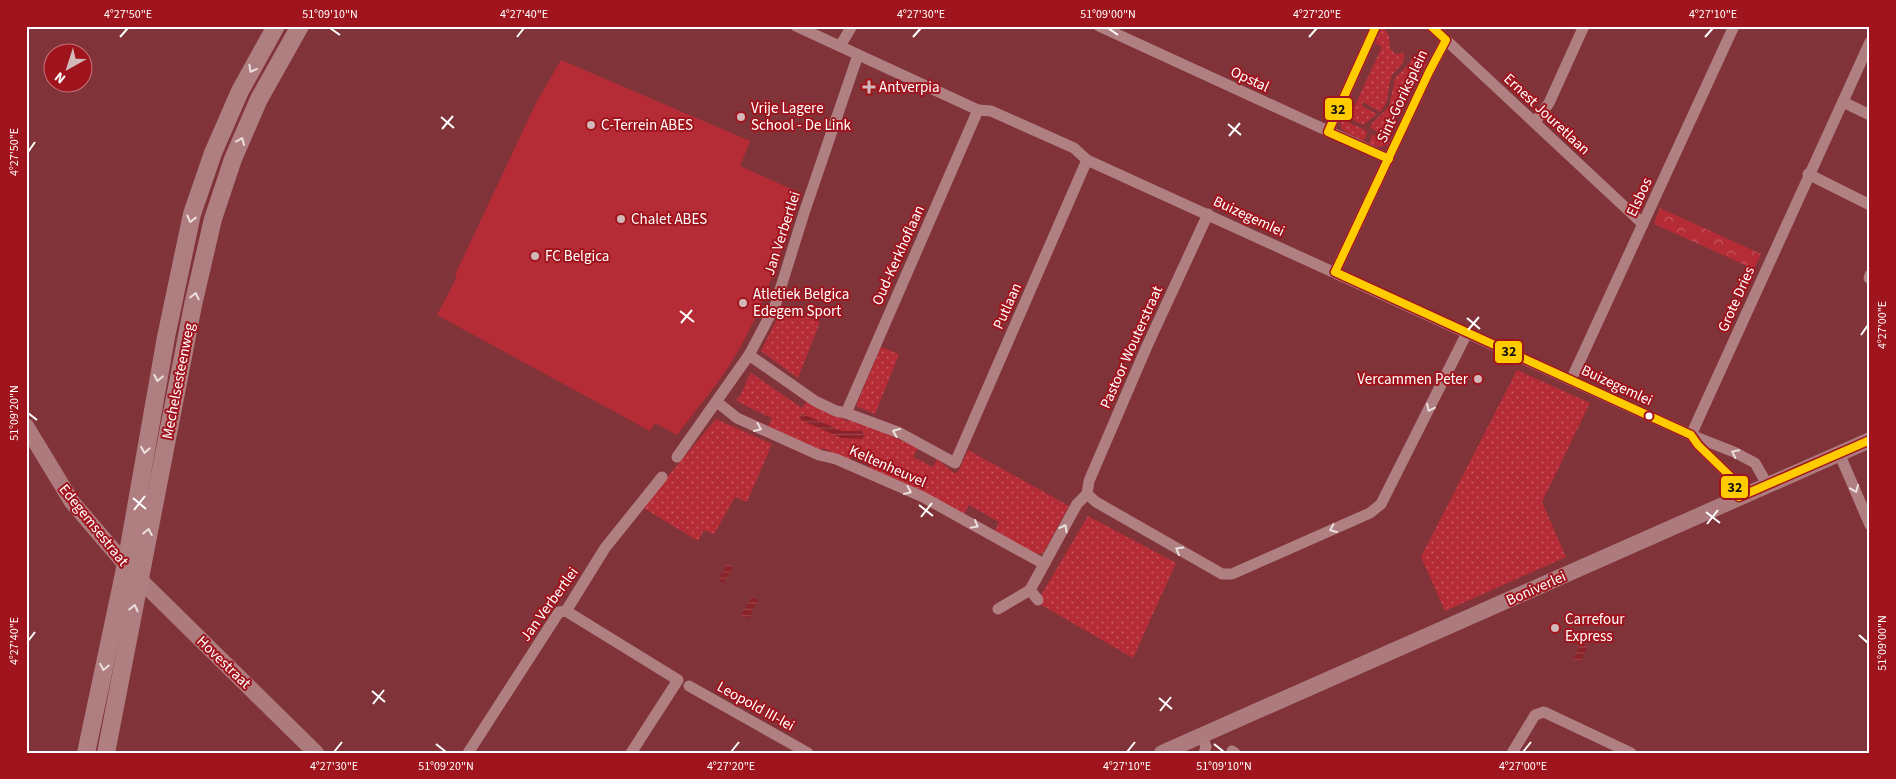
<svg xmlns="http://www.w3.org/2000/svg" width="1896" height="779" viewBox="0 0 1896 779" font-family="'Source Sans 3',sans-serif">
<defs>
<pattern id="grass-dots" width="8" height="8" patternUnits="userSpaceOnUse" patternTransform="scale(1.25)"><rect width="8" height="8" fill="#b62c36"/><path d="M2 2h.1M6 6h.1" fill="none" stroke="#c5565e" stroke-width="1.8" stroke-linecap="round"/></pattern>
<pattern id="park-crowns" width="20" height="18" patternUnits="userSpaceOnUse" patternTransform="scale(1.25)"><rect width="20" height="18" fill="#b62c36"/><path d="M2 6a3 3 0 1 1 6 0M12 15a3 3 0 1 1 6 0" fill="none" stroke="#c5565e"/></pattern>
<pattern id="water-rules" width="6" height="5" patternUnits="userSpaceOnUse" patternTransform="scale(1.25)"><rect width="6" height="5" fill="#8a2329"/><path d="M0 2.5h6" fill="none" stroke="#9c4449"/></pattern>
</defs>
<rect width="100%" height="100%" fill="#803439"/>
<g fill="url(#grass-dots)">
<path d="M 1382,27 L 1389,35 L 1390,49 L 1396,54 L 1404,53 C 1406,66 1395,68 1391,78 C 1386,93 1392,97 1380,112 L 1363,102 L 1362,106 L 1377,114 L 1363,125 L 1349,118 L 1382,47 L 1375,43 Z"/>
<polygon points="1413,56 1427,63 1424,69 1417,66 1385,135 1370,128 1372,123 1389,107 1395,78 1409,64"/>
<polygon points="1341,119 1365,130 1367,132 1364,141 1345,132 1341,128"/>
<polygon points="1372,134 1390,142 1387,145 1380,147 1369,144"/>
<polygon points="782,308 820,322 798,378 761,351"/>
<polygon points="881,347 899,354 875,414 856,406"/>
<polygon points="1517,370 1590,403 1542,502 1566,557 1445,611 1421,557"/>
<path d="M 751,373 L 802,408 L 808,400 L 847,421 L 852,419 L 918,448 L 913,457 L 933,467 L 937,459 L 954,473 L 958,472 L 968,450 L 1069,506 L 1043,553 L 1035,554 L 995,531 L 999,522 L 969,505 L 964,514 L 869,469 L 873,460 L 853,452 L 849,461 L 823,448 L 819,450 L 768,427 L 772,418 L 746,406 L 736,400 C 744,393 745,382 751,373 Z"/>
<polygon points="716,419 772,444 747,502 735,497 714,534 704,530 698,541 642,507"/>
<polygon points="1088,516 1176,563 1133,658 1038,603 1040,597"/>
</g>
<polygon fill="url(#park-crowns)" points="1660,208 1761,254 1754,269 1654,224"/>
<path fill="#b62c36" d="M 561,60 L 750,141 L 740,166 L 800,193 C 782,246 767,302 738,351 C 721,381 698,407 677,435 L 655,423 L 650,431 L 437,315 L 457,277 L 455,275 L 536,103 Z"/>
<g fill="url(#water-rules)">
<polygon points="803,414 842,431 862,431 865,435 862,439 841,438 801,420 800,415"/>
<polygon points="727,564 733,567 724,583 718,580"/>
<polygon points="752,596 759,600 748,619 741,615"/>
<polygon points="1581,642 1588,646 1580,662 1573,659"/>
</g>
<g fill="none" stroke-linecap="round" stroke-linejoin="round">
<g stroke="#b07f82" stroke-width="11">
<polyline points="796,26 978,110 991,111 1074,148 1087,160 1691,435 1734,452 1755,463 1767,484"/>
<polyline points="1099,26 1389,159"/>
<polyline points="1431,26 1643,224"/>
<polyline points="840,46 852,26"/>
<polyline points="1843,102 1870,115"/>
<polyline points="1535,122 1549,103 1584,26"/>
<polyline points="1328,132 1376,26"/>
<polyline points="1808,174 1870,205"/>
<polyline points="1335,272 1429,72 1446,40"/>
<polyline points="1869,278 1870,275"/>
<polyline points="749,355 815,401 836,411 846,413 900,433 955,463 1087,160"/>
<polyline points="1571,380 1734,26"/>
<polyline points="717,402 737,418 819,455 836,459 923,497 1044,564"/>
<polyline points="846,413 978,110"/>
<polyline points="1691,435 1870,42"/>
<polyline points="1691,435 1698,445 1730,476 1739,497"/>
<polyline points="1839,453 1870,525"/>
<polyline points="677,457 749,355 775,306 804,213 858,55"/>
<polyline points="1087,494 1096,502 1222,574 1232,574 1370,513 1381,504 1467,333"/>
<polyline points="1087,494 1089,481 1147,346 1208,214"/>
<polyline points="1030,590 1077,504 1087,494"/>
<polyline points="998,609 1030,590 1038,600"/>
<polyline points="566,611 678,680 631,753"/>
<polyline points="566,611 605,548 662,477"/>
<polyline points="689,686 808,753"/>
<polyline points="1202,735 1206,747 1204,753"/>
<polyline points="1232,751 1235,753"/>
<polyline points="468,753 559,612 566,611"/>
<polyline points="1512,753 1535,715 1544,712 1631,753"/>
</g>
<g stroke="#ad7a7d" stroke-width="16">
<polyline points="26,426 72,502 132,572 316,753"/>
<polyline points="1162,753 1870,440"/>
</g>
<g stroke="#af7e80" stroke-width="18">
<polyline points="86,753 126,564 166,337 192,214 213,153 240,91 276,26"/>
<polyline points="106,753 193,305 213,219 233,159 259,99 300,26"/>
</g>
<g stroke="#a0141d" stroke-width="11">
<g id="bus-1">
<polyline points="1376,26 1328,132 1389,159"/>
<polyline points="1335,272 1691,435 1698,445 1730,476 1739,497 1870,440"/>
<polyline points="1335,272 1429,72 1446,40 1431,26"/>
</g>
</g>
<use href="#bus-1" stroke="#fc0" stroke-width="8"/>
</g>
<defs><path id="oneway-chevron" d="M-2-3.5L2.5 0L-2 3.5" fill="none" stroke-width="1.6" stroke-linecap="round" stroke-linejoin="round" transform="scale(1.25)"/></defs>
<g stroke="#ebdfdf">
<use href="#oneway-chevron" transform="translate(252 69) rotate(119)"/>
<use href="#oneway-chevron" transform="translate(241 141) rotate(-67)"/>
<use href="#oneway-chevron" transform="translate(191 219) rotate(104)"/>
<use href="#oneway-chevron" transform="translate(195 296) rotate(-77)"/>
<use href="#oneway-chevron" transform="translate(158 378) rotate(101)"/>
<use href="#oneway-chevron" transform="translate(145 450) rotate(100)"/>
<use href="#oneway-chevron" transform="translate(148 532) rotate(-79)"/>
<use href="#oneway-chevron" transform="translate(134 608) rotate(-77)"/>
<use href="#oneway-chevron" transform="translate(104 667) rotate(101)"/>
</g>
<g stroke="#ebdfe0">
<use href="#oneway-chevron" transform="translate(1430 408) rotate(116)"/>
<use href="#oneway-chevron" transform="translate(758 428) rotate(24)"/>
<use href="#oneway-chevron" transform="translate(896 432) rotate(-157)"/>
<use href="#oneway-chevron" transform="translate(1735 453) rotate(-154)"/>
<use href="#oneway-chevron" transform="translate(1855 489) rotate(67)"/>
<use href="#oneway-chevron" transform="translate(908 491) rotate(24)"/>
<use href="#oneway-chevron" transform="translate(975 525) rotate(29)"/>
<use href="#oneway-chevron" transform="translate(1064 528) rotate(-61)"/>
<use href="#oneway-chevron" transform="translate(1333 529) rotate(156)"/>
<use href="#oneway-chevron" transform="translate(1179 550) rotate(-150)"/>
</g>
<path fill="none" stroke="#fff" stroke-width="2" d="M 330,28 L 340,35M 1108,28 L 1118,35M 120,37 L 128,28M 517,37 L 524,28M 913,37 L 921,28M 1309,37 L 1317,28M 1705,37 L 1713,28M 441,117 L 454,128M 1228,124 L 1241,135M 442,129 L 453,116M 1229,136 L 1240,123M 28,152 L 35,142M 680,311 L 694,322M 1467,318 L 1480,329M 681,323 L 692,310M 1468,330 L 1479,317M 1861,335 L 1868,325M 28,413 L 37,420M 133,498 L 146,509M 919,505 L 933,516M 134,510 L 145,496M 1706,512 L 1720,523M 921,517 L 932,503M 1707,524 L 1718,510M 1859,635 L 1868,643M 28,641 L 35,632M 372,691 L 385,702M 1159,698 L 1172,709M 373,704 L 384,690M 1160,711 L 1171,697M 436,744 L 446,752M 1214,744 L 1224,752M 334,752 L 342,742M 731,752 L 739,742M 1127,752 L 1135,742M 1523,752 L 1531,742"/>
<g fill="#d3b8ba" stroke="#a0141d" stroke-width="2">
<path d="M866.5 79.5h5v5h5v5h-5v5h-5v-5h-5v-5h5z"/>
<circle cx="741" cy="117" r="5"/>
<circle cx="591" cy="125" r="5"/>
<circle cx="621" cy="219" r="5"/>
<circle cx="535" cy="256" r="5"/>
<circle cx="743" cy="303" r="5"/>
<circle cx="1478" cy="379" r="5"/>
<circle cx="1555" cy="628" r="5"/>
</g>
<circle fill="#fff" stroke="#a0141d" stroke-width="2" cx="1649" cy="416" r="4.5"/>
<g text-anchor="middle" stroke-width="4" stroke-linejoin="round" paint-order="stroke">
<g font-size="15" fill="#fff" stroke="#a0141d">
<text transform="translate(1250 79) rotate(25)" y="5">Opstal</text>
<text transform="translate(1402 96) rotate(-65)" y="5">Sint-Goriksplein</text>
<text transform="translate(1547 114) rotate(43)" y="5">Ernest Jouretlaan</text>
<text transform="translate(1639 197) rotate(-65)" y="5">Elsbos</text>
<text transform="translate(1249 216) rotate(25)" y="5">Buizegemlei</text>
<text transform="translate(782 233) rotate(-72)" y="5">Jan Verbertlei</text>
<text transform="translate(898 255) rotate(-66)" y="5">Oud-Kerkhoflaan</text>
<text transform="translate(1736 299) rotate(-66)" y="5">Grote Dries</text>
<text transform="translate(1007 306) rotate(-66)" y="5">Putlaan</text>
<text transform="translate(1131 347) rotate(-66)" y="5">Pastoor Wouterstraat</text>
<text transform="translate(178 381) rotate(-79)" y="5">Mechelsesteenweg</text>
<text transform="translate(1617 385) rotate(25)" y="5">Buizegemlei</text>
<text transform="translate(888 466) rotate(24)" y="5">Keltenheuvel</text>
<text transform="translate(94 525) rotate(51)" y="5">Edegemsestraat</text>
<text transform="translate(1536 588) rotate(-24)" y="5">Boniverlei</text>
<text transform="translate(549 604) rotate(-54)" y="5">Jan Verbertlei</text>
<text transform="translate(224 662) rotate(44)" y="5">Hovestraat</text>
<text transform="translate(756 706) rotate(29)" y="5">Leopold III-lei</text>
</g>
<g font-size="15" fill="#fff" stroke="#a0141d" text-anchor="start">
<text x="879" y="92">Antverpia</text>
<text x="751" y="113">Vrije Lagere<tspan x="751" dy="17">School - De Link</tspan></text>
<text x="601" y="130">C-Terrein ABES</text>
<text x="631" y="224">Chalet ABES</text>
<text x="545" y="261">FC Belgica</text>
<text x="753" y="299">Atletiek Belgica<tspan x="753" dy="17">Edegem Sport</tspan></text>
<text x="1468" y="384" text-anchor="end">Vercammen Peter</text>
<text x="1565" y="624">Carrefour<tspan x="1565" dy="17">Express</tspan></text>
</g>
</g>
<g stroke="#a0141d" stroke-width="2">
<rect x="1324" y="97" width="29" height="24" rx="5" fill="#fc0"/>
<rect x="1494" y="340" width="29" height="24" rx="5" fill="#fc0"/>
<rect x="1720" y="475" width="29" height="24" rx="5" fill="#fc0"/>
</g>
<g font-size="14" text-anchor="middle" font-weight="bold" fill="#111">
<text x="1338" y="114">32</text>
<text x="1509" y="356">32</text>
<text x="1735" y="492">32</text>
</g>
<rect width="1896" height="779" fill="none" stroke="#a0141d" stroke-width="55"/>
<g transform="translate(68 68) rotate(219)"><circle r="24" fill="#a0141d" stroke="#c67277"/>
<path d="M0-4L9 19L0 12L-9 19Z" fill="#d3b8ba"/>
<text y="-8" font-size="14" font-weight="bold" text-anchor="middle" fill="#ffffff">N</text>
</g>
<rect x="28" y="28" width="1840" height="724" fill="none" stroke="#fff" stroke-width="2"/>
<g font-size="12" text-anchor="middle" fill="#fff">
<text x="128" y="18">4°27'50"E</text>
<text x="330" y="18">51°09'10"N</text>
<text x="524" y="18">4°27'40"E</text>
<text x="921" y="18">4°27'30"E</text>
<text x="1108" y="18">51°09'00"N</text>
<text x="1317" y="18">4°27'20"E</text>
<text x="1713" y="18">4°27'10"E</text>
<text transform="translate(14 152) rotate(-90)" y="4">4°27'50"E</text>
<text transform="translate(1882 325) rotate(-90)" y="4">4°27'00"E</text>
<text transform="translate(14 413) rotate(-90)" y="4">51°09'20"N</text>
<text transform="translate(14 641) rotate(-90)" y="4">4°27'40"E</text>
<text transform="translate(1882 643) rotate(-90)" y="4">51°09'00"N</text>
<text x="334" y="770">4°27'30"E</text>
<text x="446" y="770">51°09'20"N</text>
<text x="731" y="770">4°27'20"E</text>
<text x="1127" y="770">4°27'10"E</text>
<text x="1224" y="770">51°09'10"N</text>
<text x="1523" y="770">4°27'00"E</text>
</g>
</svg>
